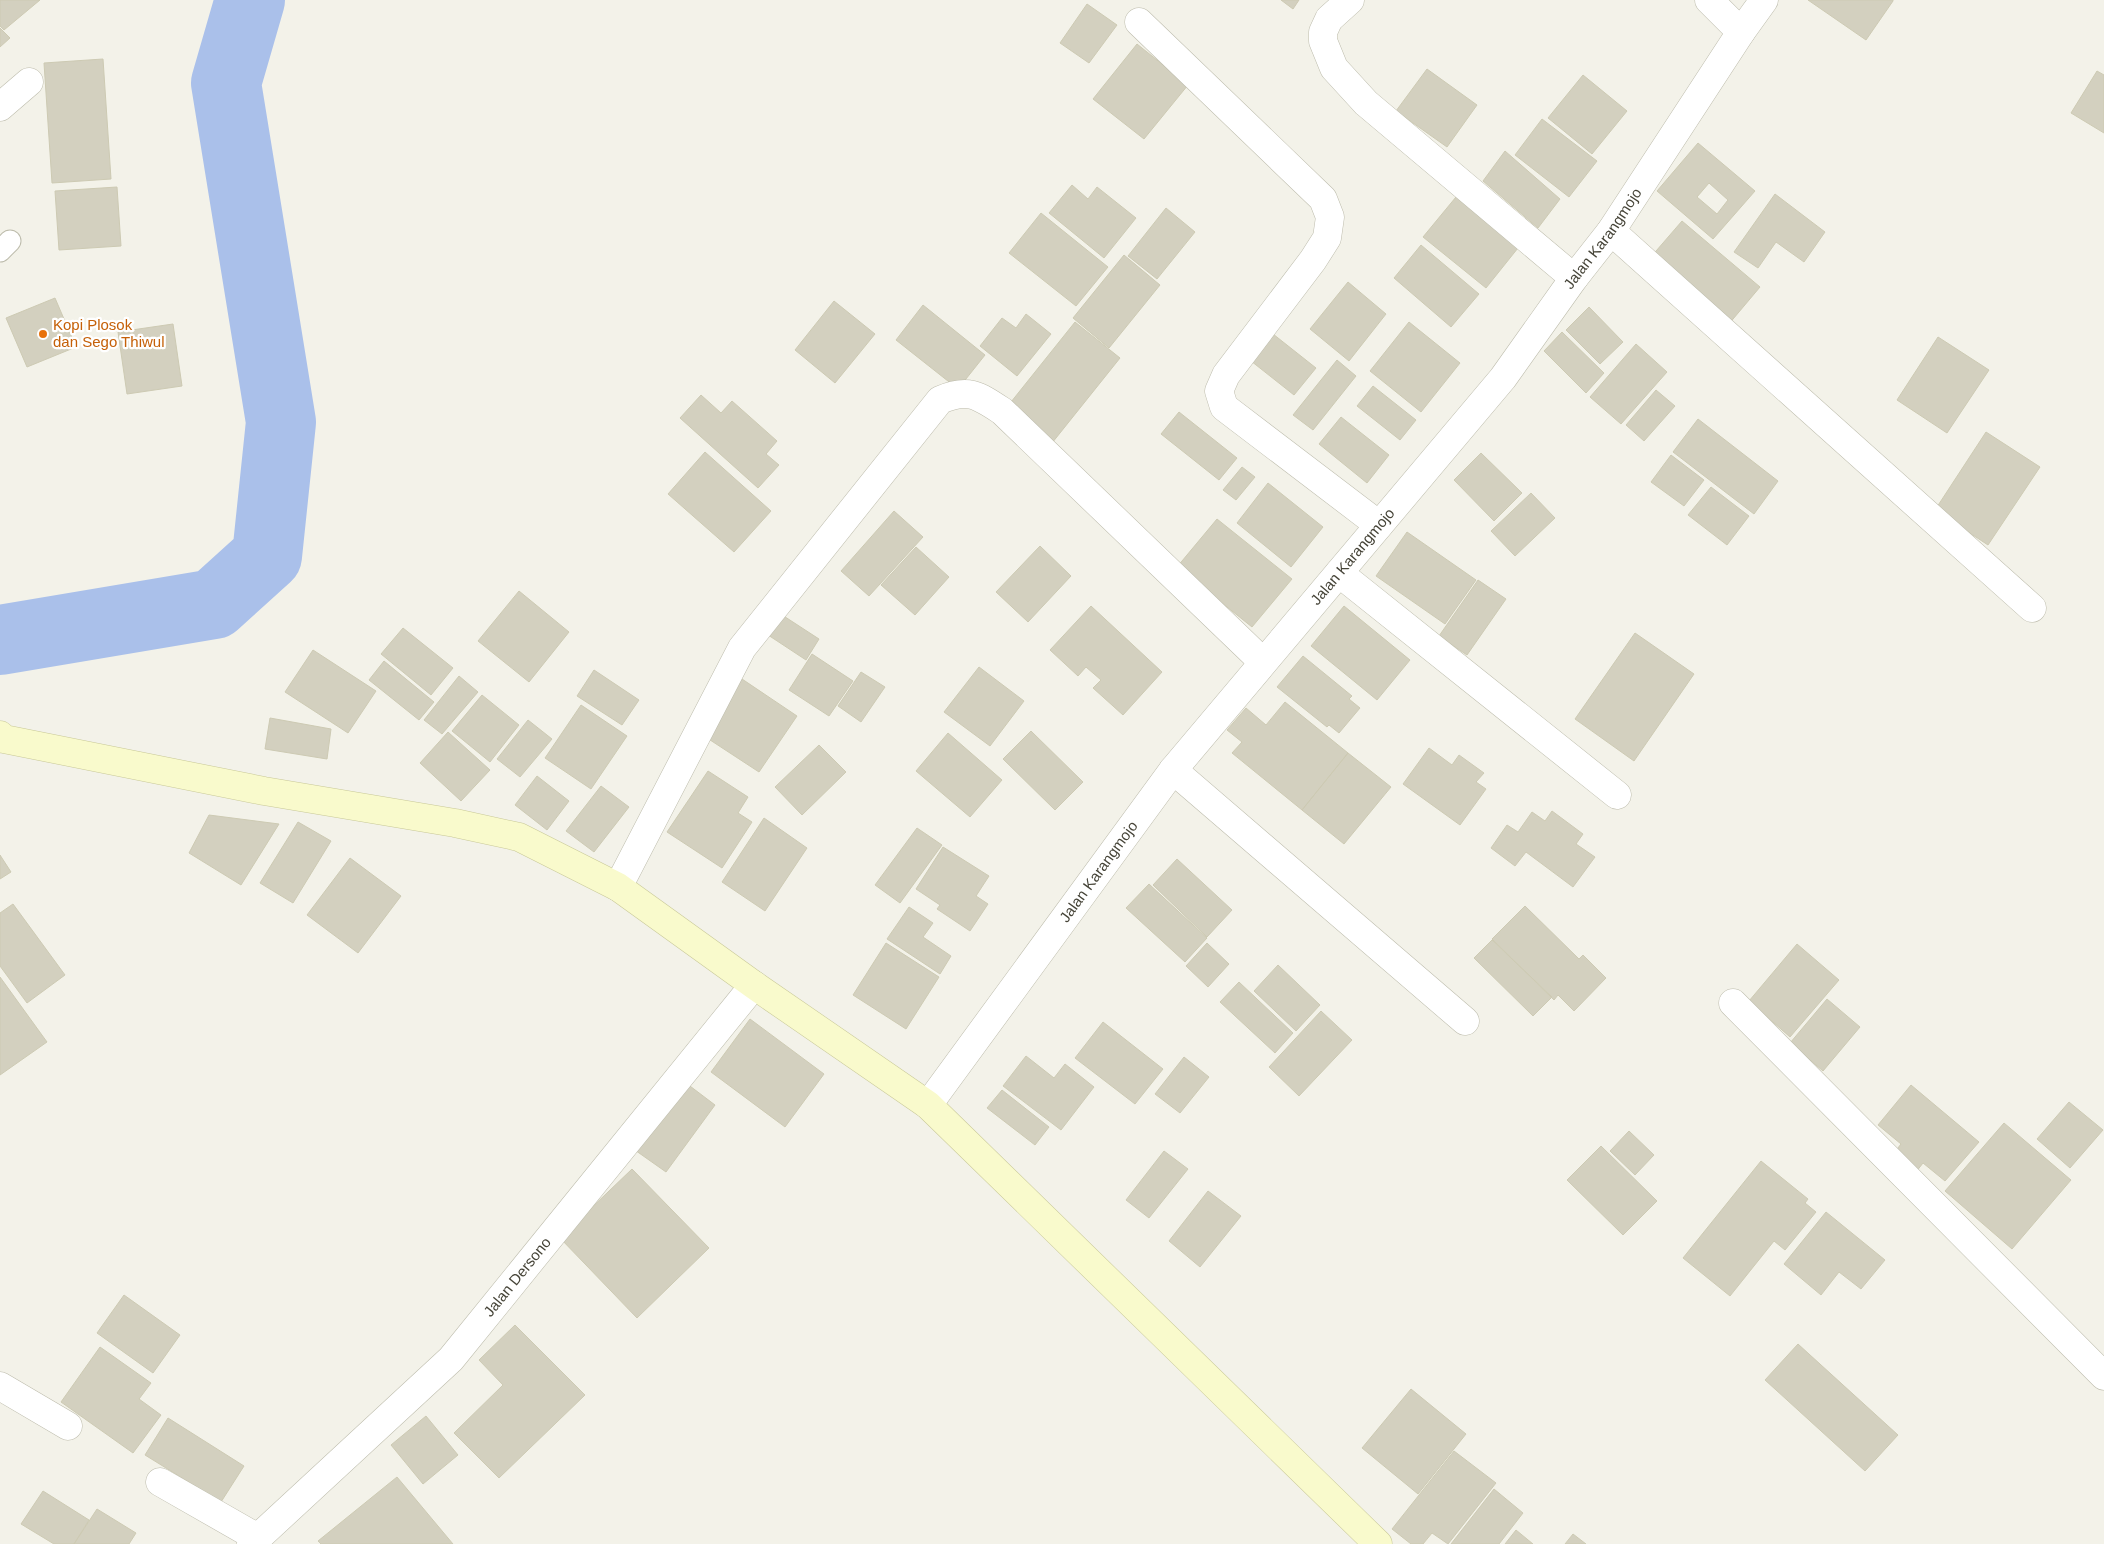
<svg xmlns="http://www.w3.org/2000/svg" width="2104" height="1544" font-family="Arial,sans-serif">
	<rect width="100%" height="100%" fill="#f3f2e9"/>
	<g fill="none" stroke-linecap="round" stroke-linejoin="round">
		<path stroke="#aac0ea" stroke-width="70" d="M0,640L214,604L267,556L281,422L226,83L250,0"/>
	</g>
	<path fill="#d3d0bf" stroke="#cdcab3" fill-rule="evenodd" d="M0,0H40L4,30L0,26Z
		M1281,0H1299L1293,9Z
		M1808,0H1893V1L1866,40Z
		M1087,4L1117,25L1089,63L1060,43Z
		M0,28L10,38L0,47Z
		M1137,44L1188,85L1144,139L1093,99Z
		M103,59L111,179L52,183L44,63Z
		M1427,69L1477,105L1447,147L1396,111Z
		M2097,71L2104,75V133L2071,113Z
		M1583,75L1627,111L1592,154L1548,118Z
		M1542,119L1597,161L1569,197L1515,155Z
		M1698,143L1755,191L1713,239L1657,191ZM1709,183L1728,200L1717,214L1697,197Z
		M1505,151L1560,199L1538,228L1483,181Z
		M1072,185L1088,199L1097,187L1136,218L1104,258L1049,213Z
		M117,187L121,246L59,250L55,191Z
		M1775,194L1825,232L1804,262L1776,242L1758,268L1734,252Z
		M1456,197L1518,248L1486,288L1423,237Z
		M1166,208L1195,232L1157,279L1128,256Z
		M1041,213L1108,267L1076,306L1009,253Z
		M1682,221L1760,287L1728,325L1650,258Z
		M1421,245L1479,294L1451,327L1394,278Z
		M1124,255L1160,285L1109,348L1073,318Z
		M1348,282L1386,314L1349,361L1310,329Z
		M55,298L76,347L27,367L6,318Z
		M834,301L875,334L835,383L795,350Z
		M923,305L985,355L958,389L896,340Z
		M1589,307L1623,342L1600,364L1566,330Z
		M1026,314L1051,334L1017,376L980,346L1002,318L1016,328Z
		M1075,322L1120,358L1052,443L1007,407Z
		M1409,322L1460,363L1421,412L1370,371Z
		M173,324L182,386L127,394L118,332Z
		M1562,332L1604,373L1586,393L1544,351Z
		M1273,334L1316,368L1294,395L1251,361Z
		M1938,337L1989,370L1947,433L1897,400Z
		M1636,344L1667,372L1621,424L1590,397Z
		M1337,360L1356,376L1313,430L1293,415Z
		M1373,386L1416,420L1400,440L1357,406Z
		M1656,390L1675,406L1644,441L1626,425Z
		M701,395L721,413L732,401L777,441L766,454L779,465L758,488L680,418Z
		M1179,412L1237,458L1219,480L1161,434Z
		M1341,417L1389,455L1367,483L1319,444Z
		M1698,419L1778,481L1754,514L1673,452Z
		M1986,432L2040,467L1988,545L1935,510Z
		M705,452L771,511L734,552L668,494Z
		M1481,453L1522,493L1494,521L1454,480Z
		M1671,455L1704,480L1684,506L1651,482Z
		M1242,467L1255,477L1236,500L1223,490Z
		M1268,483L1323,527L1291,567L1237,523Z
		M1711,487L1749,516L1727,545L1688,515Z
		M1531,493L1555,518L1515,556L1491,531Z
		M894,511L923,537L869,596L841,571Z
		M1217,519L1292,579L1252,627L1177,567Z
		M1407,532L1476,580L1445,624L1376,576Z
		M1040,546L1071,576L1028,622L996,592Z
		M916,547L949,577L915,615L881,585Z
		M1478,580L1506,599L1467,655L1439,636Z
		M519,591L569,632L529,682L478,641Z
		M1091,606L1162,672L1123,715L1093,688L1101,680L1086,667L1078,676L1050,650Z
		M1344,606L1410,660L1377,700L1311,646Z
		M776,611L819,639L806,660L762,631Z
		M403,628L453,668L431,695L381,654Z
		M1635,633L1694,674L1634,761L1575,719Z
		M313,650L376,691L348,733L285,692Z
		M812,654L853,681L829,716L789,690Z
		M1303,656L1352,696L1349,699L1360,708L1339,733L1329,725L1327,727L1277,687Z
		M384,661L434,702L419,720L369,680Z
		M979,667L1024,701L990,746L944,712Z
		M594,670L639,700L622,725L577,696Z
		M861,672L885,687L861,722L838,706Z
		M459,676L478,692L442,734L424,720Z
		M742,679L797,716L759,772L704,736Z
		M482,695L519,725L490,762L452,731Z
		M1285,702L1348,753L1302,810L1232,753L1242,742L1227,730L1246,708L1266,725Z
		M581,705L627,736L591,789L545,758Z
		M270,718L331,729L327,759L265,749Z
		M528,720L552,739L520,777L497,759Z
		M1031,731L1083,782L1055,810L1003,759Z
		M448,732L490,770L461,801L420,763Z
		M948,733L1002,780L970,817L916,771Z
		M819,745L846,772L802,815L775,787Z
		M1429,748L1452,765L1459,755L1484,773L1476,782L1486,789L1460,825L1403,784Z
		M1348,753L1391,787L1344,844L1302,810Z
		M708,771L748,797L738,813L752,822L722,868L667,832Z
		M537,776L569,801L547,830L515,805Z
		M601,786L629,807L594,852L566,831Z
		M1552,811L1583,834L1576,844L1595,857L1573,887L1526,852L1515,866L1491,848L1507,825L1518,832L1532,812L1545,821Z
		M209,815L279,824L241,885L189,853Z
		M764,818L807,848L765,911L722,882Z
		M298,822L331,841L293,903L260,883Z
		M917,828L942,845L900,903L875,885Z
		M943,847L989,876L976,896L988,904L970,931L937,909L940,905L916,889Z
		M0,855L11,872L0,879Z
		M350,858L401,896L358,953L307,915Z
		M1177,859L1232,910L1207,937L1153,885Z
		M1149,884L1207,938L1185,962L1126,908Z
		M13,904L65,975L27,1003L0,966V913Z
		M1525,906L1579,959L1583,955L1606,978L1574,1011L1558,995L1554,1000L1492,939Z
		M909,907L933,923L923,937L951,956L940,974L887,939Z
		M1492,940L1552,997L1533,1016L1474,958Z
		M886,943L939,977L906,1029L853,995Z
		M1207,943L1229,964L1208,987L1186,966Z
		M1797,944L1839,980L1790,1037L1749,1001Z
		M1278,965L1320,1005L1296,1031L1254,991Z
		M0,977L47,1042L0,1075Z
		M1239,982L1293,1033L1275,1053L1220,1002Z
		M1827,999L1860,1027L1823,1071L1790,1043Z
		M1321,1011L1352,1040L1299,1096L1269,1067Z
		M750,1019L824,1074L785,1127L711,1072Z
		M1103,1022L1163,1069L1135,1104L1075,1058Z
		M1026,1056L1054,1078L1065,1064L1094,1087L1061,1130L1003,1086Z
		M1184,1057L1209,1077L1180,1113L1155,1094Z
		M682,1080L715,1105L666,1172L632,1148Z
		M1911,1085L1979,1142L1945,1181L1923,1163L1916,1172L1894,1153L1901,1144L1878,1125Z
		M1002,1090L1049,1127L1035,1145L987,1108Z
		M2069,1102L2103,1130L2070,1168L2037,1139Z
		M2004,1123L2071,1180L2012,1249L1945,1191Z
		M1629,1131L1654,1155L1635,1175L1610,1151Z
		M1601,1146L1657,1201L1623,1235L1567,1180Z
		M1164,1151L1188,1169L1149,1218L1126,1200Z
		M1761,1161L1808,1199L1805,1203L1816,1212L1785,1250L1774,1241L1730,1296L1683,1258Z
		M632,1169L709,1248L637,1318L560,1238Z
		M1208,1191L1241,1216L1200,1267L1169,1241Z
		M1826,1212L1885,1260L1861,1289L1839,1272L1821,1295L1784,1264Z
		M124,1295L180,1335L153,1373L97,1333Z
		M515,1325L585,1395L499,1478L454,1433L503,1385L479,1360Z
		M1798,1344L1898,1435L1865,1471L1765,1380Z
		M100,1347L151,1383L139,1399L161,1415L133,1453L61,1402Z
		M1411,1389L1466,1434L1418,1494L1362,1448Z
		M426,1416L458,1455L423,1484L391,1445Z
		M168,1418L244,1466L221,1502L145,1455Z
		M1454,1451L1496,1483L1448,1544L1432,1533L1423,1544H1411L1392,1529Z
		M397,1477L453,1544H321L318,1541Z
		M1494,1489L1523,1513L1499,1544H1451Z
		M43,1491L89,1520L74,1544H54L21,1524Z
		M97,1509L136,1533L129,1544H74Z
		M1516,1530L1533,1544H1505Z
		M1573,1534L1586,1544H1565Z"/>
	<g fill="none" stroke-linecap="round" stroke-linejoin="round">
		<g stroke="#bdbcac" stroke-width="23">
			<path id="service" d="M0,251L10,241"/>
		</g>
		<g stroke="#bdbcac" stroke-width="29">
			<g id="minor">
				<path d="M1350,0L1329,19L1323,32V41L1334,68L1366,103L1574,278"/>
				<path d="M1709,0L1741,32"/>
				<path d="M1139,22L1323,199L1330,217L1327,238L1313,260L1226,375L1219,391L1224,407L1379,525"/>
				<path d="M0,107L29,82"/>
				<path d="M1611,231L2032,608"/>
				<path d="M1339,573L1617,795"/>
				<path d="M1173,770L1465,1021"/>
				<path d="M618,887L742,648L940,400C968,388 978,395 1002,411L1263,662"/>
				<path d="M1733,1003L2104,1376"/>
				<path id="s1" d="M928,1105L1173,770L1503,378L1574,278L1611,231L1741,32L1764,0"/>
				<path d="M0,1386L68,1426"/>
				<path d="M160,1482L258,1538"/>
				<path id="s2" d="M251,1544L451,1359L754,985"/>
			</g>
		</g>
		<g stroke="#c8c898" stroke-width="29">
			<path id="secondary" d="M0,735L4,739L264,791L455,823L519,837L618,887L754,985L928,1105L1378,1544"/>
		</g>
		<use href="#service" stroke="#fff" stroke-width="21"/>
		<use href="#minor" stroke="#fff" stroke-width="28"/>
		<use href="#secondary" stroke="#f9facc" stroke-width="28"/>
	</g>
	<circle fill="#e8710a" stroke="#fff" stroke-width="2" cx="43" cy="334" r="5"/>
	<g text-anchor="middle" stroke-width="4.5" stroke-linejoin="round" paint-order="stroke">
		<g font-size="15" fill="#464438" stroke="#fff">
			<text dy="5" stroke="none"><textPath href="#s1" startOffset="1099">Jalan Karangmojo</textPath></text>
			<text dy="5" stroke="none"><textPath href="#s1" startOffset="694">Jalan Karangmojo</textPath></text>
			<text dy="5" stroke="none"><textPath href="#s1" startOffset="289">Jalan Karangmojo</textPath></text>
			<text dy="5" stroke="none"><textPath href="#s2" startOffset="378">Jalan Dersono</textPath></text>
		</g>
		<g font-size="15" fill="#c56008" stroke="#fff" text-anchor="start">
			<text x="53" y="330">Kopi Plosok<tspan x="53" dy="17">dan Sego Thiwul</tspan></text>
		</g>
	</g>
</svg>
